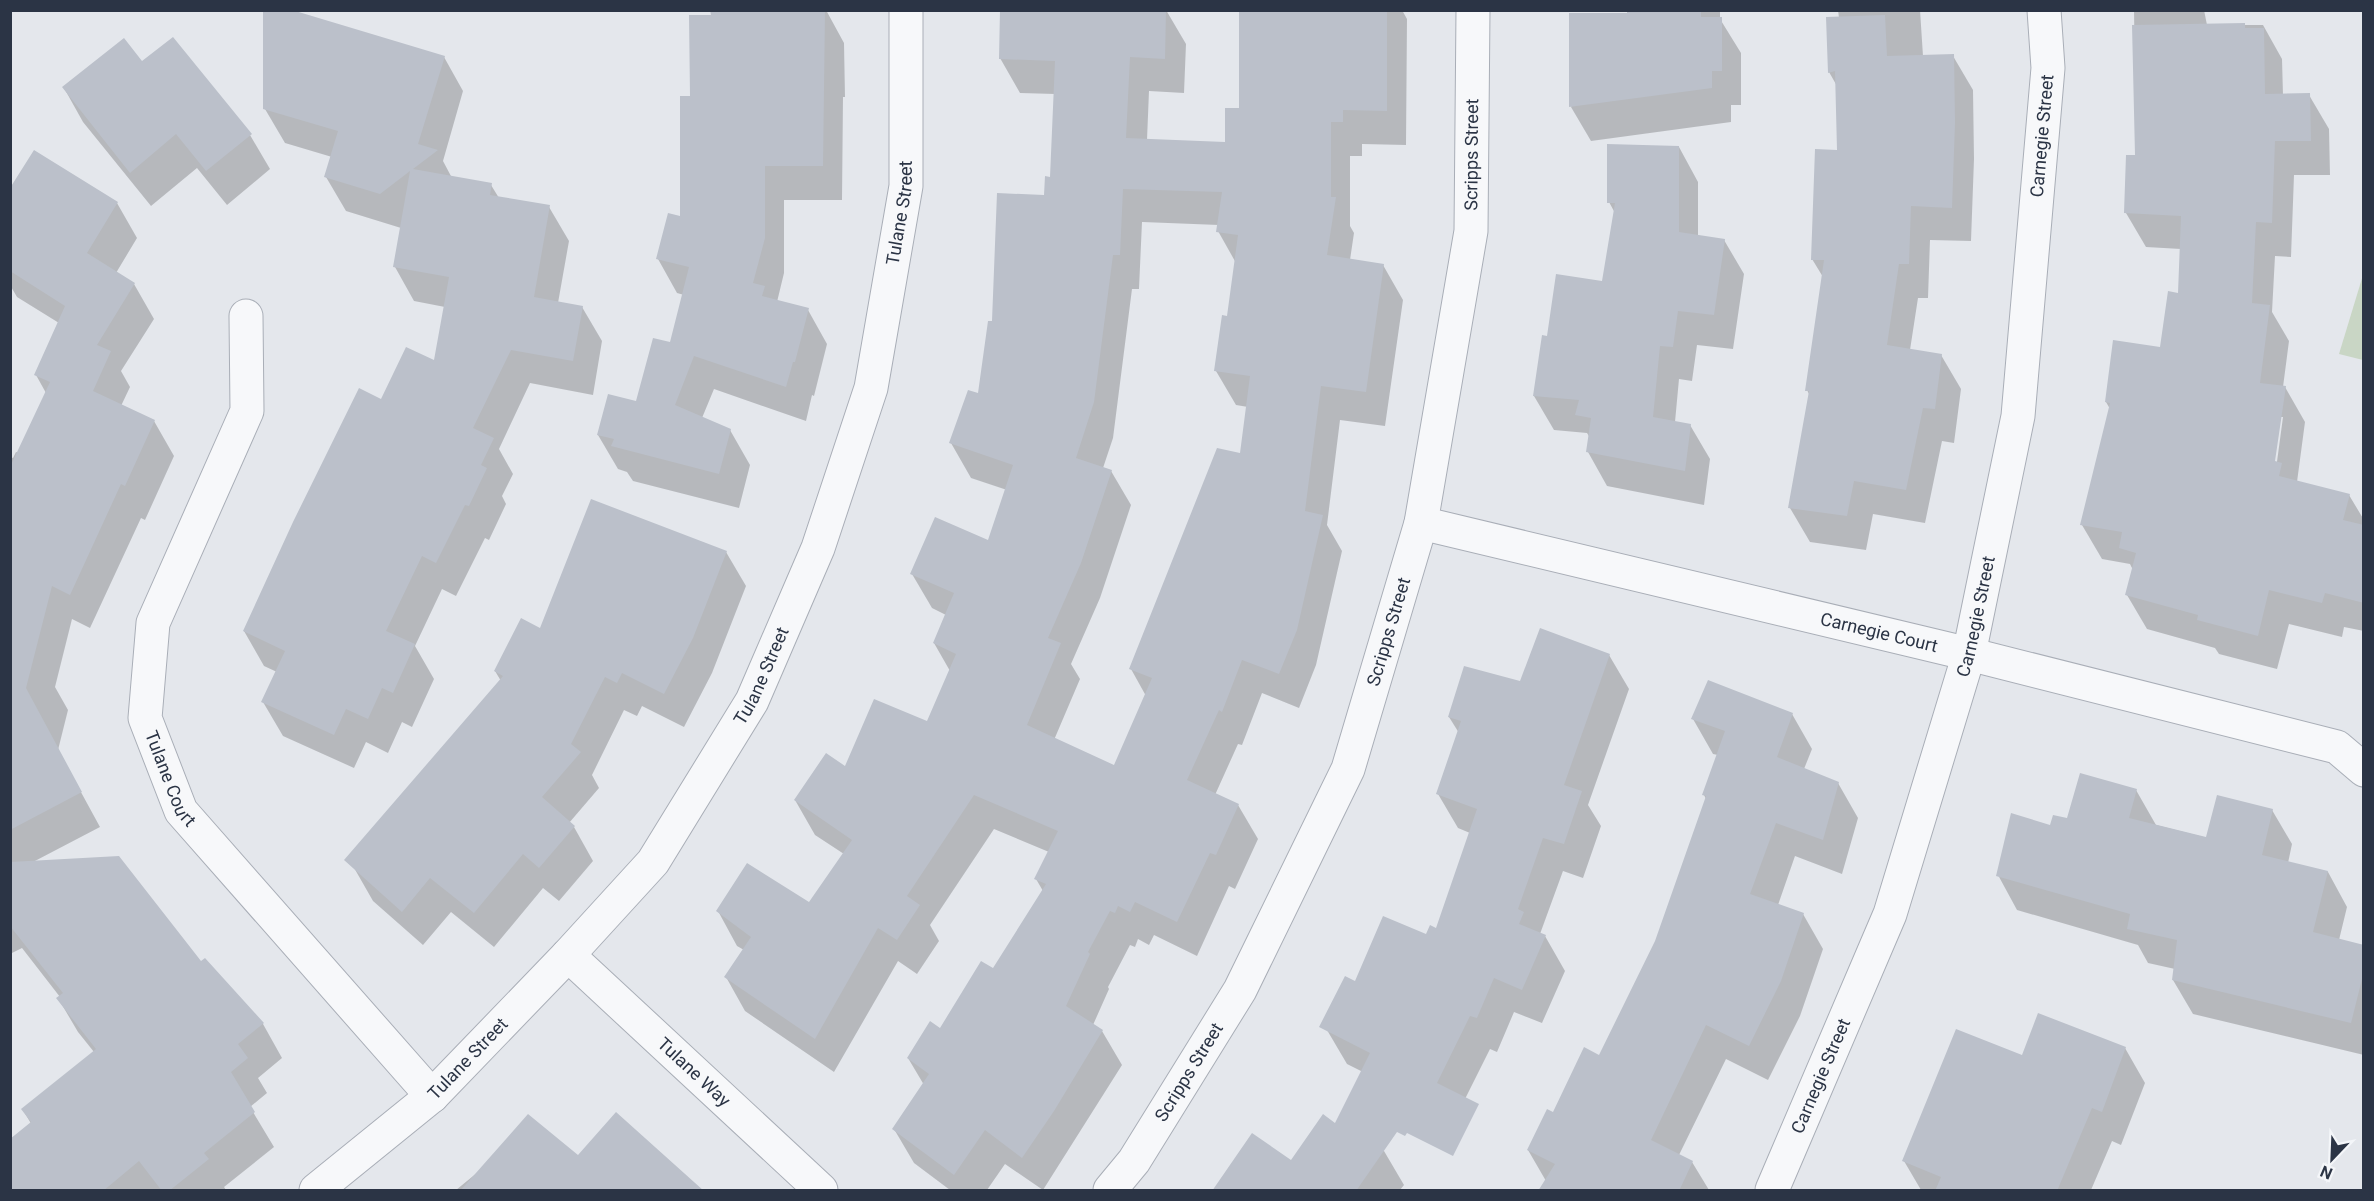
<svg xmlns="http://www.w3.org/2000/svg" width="2374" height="1201" font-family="Roboto,sans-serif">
	<rect width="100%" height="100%" fill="#e4e7ec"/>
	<path fill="#c9d6c5" d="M2363,275L2364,360H2363L2339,354Z"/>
	<path fill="#0003" fill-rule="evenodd" d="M712,10H826L844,43L845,97H843L842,200H784V273L777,302L808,310L827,344L814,396L812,395L806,421L714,389L702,418L730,430L750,465L739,508L633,481L627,472L618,469L598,435L637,403L671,344L684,295L677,293L658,259L681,218L691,97Z
		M1002,10H1166L1186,44L1184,93L1149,91L1147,140L1227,143L1241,110L1240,10H1402L1407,19L1406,145L1362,144V156H1350V226L1354,233L1350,260L1383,265L1403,300L1385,426L1340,420L1327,525L1342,551L1316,665L1299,708L1262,693L1242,745L1238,744L1215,795L1238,805L1258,839L1235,889L1229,886L1197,956L1154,935L1149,945L1138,939L1135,947L1130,945L1108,987L1109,989L1093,1025L1102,1031L1122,1065L1043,1190L1005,1164L987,1190H950L914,1163L894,1129L924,1085L908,1058L940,1030L994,970L1043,891L1036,879L1049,852L994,829L930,925L939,941L917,974L898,961L834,1072L745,1011L726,977L744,950L737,946L718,911L809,904L844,854L815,835L795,800L846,769L927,723L950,671L934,643L946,615L932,608L912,574L989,542L1007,490L971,478L951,443L980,395L993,323L1052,178L1055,94L1020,93L1000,58ZM1142,222L1219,225L1218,231L1236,263L1229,318L1216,371L1236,405L1248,407L1241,455L1131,669L1146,696L1114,767L1054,740L1080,679L1071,664L1100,598L1131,505L1111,471L1103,468L1113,438L1132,289H1139Z
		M1628,10H1720V19L1741,53V105H1731V122L1591,141L1571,107L1628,15Z
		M1838,10H1920L1923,56H1953L1973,90L1974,159L1971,241L1930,240L1928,298H1918L1910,350L1941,355L1961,389L1954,443L1942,441L1925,523L1873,514L1866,550L1810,542L1790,508L1810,396L1807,390L1823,277L1812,259L1838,151L1837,86L1829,72L1839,18Z
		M2134,10H2204L2207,25H2263L2282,59L2283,95H2309L2329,129L2330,175H2294L2291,257L2275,256L2272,312L2289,341L2283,387H2285L2305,422L2297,482L2349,495L2364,520V631L2344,627L2342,637L2289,624L2277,669L2219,654L2215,648L2147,629L2127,595L2133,570L2130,564L2102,559L2082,525L2110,409L2106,402L2161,349L2179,295L2181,249L2146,247L2126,213L2136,157ZM2280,417H2283L2276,469H2273Z
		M444,57L463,91L443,161L452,178L491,185L499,198L549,207L569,241L558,303L582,307L602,341L593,395L530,383L499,449L513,474L502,496L506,504L489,540L485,538L456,596L442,589L415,646L434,679L412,727L402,722L388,753L366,742L354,768L283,736L263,702L277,672L264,666L244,631L382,401L435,363L445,307L414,301L395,267L401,228L346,211L326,177L332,157L285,143L265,109Z
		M142,63L250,135L270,169L227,205L197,168L151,206L83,122L64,88Z
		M1679,147L1698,182V236L1724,240L1744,274L1733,349L1697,345L1692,381L1679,379L1675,422L1690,425L1710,459L1704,505L1607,486L1588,452L1590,438L1587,433L1554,430L1534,396L1548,337L1603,283L1615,213L1609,202Z
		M10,191L117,203L137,238L116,273L134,284L154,319L121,371L130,387L121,406L154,421L174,456L145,520L141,518L90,628L72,619L55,687L68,710L58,750L100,827L33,862L201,963L263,1024L282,1058L258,1078L267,1093L250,1107L274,1147L224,1187L226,1190H80L43,1144L23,1110L94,1052L78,1032L58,998L60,997L22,948L10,954V457L13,458L16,452L19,453L46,393L36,375L59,323L17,297L10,285Z
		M726,552L746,586L712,673L684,727L642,706L637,716L624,710L592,775L599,788L569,823L574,827L593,861L559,901L543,888L494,947L451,912L423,945L373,901L353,866L501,681L495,671L541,630Z
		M1609,655L1629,689L1588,805L1601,826L1583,878L1563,871L1540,934L1545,936L1565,971L1542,1023L1514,1012L1497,1052L1490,1049L1446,1137L1363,1072L1347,1064L1327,1030L1355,983L1437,930L1470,833L1458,828L1438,794L1459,733L1449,717L1521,682Z
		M1792,714L1812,749L1804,769L1838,783L1858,818L1842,874L1795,856L1778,905L1803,914L1823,949L1800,1016L1768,1080L1726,1059L1679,1155L1692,1162L1709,1190H1540L1546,1181L1528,1150L1553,1114L1600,1057L1656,942L1706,799L1704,795L1718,755L1713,754L1693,719Z
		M2136,790L2156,825L2207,838L2272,810L2292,844L2288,863L2328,872L2347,907L2339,940L2364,947V1055L2193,1014L2173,980L2175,969L2148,963L2138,945L2017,910L1998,875L2051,827Z
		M2125,1048L2145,1083L2121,1145L2112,1141L2091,1190H1921L1904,1161L2022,1056Z
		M1384,1151L1404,1185L1400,1190H1224L1291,1162Z
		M578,1157L695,1190H456L478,1172Z"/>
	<path fill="#bbc0ca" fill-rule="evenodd" d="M263,10H292L445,56L418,144L438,150L413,169L492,183L490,195L550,205L534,297L583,306L573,361L511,350L473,428L494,438L481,465L487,468L469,506L465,505L436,563L422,556L386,631L415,644L393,693L382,688L368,719L346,709L334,735L261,702L285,651L243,631L293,522L359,388L381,399L406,347L434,360L449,277L393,267L410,171L380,194L324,177L338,131L263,109Z
		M710,10H825L823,166H765V238L753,283L765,286L762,296L809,308L795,362H793L786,387L694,356L675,405L731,429L719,474L611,446L614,439L597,435L608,394L636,401L653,338L670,342L689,267L656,259L668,213L680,216V96H690L689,15H711Z
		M1000,10H1166L1165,59L1130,57L1126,138L1225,142V108H1239V10H1387V111L1343,110V122H1331V197H1336L1327,255L1384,264L1366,392L1321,386L1305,511L1323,515L1297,630L1279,674L1242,660L1222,712L1219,710L1187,780L1239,804L1216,855L1210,853L1177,922L1135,902L1130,912L1118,906L1115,913L1110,911L1088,952L1090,954L1066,1006L1103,1030L1054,1111L1022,1158L985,1130L954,1175L892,1129L929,1074L907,1058L930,1021L940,1028L981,961L993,968L1046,884L1034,879L1058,831L974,795L907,896L920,905L897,940L878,928L815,1039L724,977L751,937L716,911L747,863L809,902L852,840L794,800L826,753L845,766L874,699L927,721L956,654L933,643L954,593L910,574L935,517L988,540L1013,465L949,443L968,390L978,393L988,321H992L997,193L1044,195L1045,176L1050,177L1055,61L999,59ZM1123,189L1222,192L1216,232L1238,235L1227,316L1222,315L1214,371L1250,376L1240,453L1217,448L1129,669L1152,678L1114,765L1027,725L1061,643L1048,638L1081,563L1112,470L1076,458L1094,402L1113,255H1120Z
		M1627,10H1701V17H1722V71H1712V88L1569,107V13H1627Z
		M1885,15L1887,56L1954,54L1955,123L1952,208L1911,206L1909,264H1899L1887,345L1942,354L1935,409L1923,408L1906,490L1854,481L1847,516L1788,508L1809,391H1805L1824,260H1811L1815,149L1837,150L1835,71L1828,73L1826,17Z
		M2245,23V28H2264L2265,94L2310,93L2311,141H2275L2272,223L2256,222L2252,303L2270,305L2260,383L2286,386L2275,461L2282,463L2279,476L2350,494L2343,520L2364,525V603L2325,593L2322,603L2269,590L2258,636L2197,620L2198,615L2125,595L2136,553L2119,548L2122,532L2080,525L2110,403L2105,402L2113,340L2160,347L2168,291L2178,293L2181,216L2124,213L2126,155H2135L2132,25Z
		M173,37L252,134L206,171L176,134L130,173L62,87L124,38L142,61Z
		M1607,144L1679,146V232L1725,239L1714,315L1678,311L1673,347L1660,346L1653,417L1691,424L1685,471L1586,452L1591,418L1575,415L1579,400L1533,396L1542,335L1547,336L1556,274L1602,281L1615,203H1607Z
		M34,150L118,202L87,253L135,283L97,345L111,351L93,391L155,420L125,486L121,484L70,595L52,586L26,688L82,792L10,830V467L50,382L34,375L65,306L10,271V188Z
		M591,499L727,551L693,638L664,694L622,673L617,683L605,677L571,744L581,752L542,797L575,826L539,868L523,854L474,913L430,878L402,912L344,860L503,676L494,671L521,618L540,628Z
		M1540,628L1610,654L1564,785L1582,791L1564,844L1543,838L1518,909L1524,912L1519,924L1546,935L1522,990L1494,978L1477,1018L1470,1016L1437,1083L1479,1104L1453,1156L1407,1133L1405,1136L1397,1132L1356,1191H1212L1252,1133L1291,1160L1323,1114L1335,1123L1370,1053L1319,1027L1345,976L1355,981L1383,916L1426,934L1430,925L1436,928L1477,809L1436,794L1461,721L1448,717L1464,666L1520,681Z
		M1708,680L1793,713L1777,757L1839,782L1823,840L1776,823L1750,894L1804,913L1781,981L1749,1046L1706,1025L1651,1140L1693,1161L1679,1191H1538L1555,1164L1527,1150L1547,1109L1553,1112L1584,1047L1599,1055L1655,941L1706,796L1702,795L1725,731L1691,719Z
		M2080,773L2137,789L2129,818L2206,837L2217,795L2273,809L2262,855L2328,871L2313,932L2364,945V971L2351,1023L2172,980L2177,940L2127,929L2130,914L1996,876L2011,813L2050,825L2053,815L2067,818Z
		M119,856L201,961L205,958L264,1023L238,1044L248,1058L231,1072L255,1112L204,1153L209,1159L169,1191H162L139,1161L103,1191H10V1139L31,1122L21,1109L96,1049L56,998L63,993L10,926V862Z
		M2038,1013L2126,1047L2102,1112L2092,1108L2057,1191H1935L1941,1177L1902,1161L1956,1029L2022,1055Z
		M616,1112L704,1191H460L528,1114L578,1155Z"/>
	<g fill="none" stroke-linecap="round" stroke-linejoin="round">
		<g stroke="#a9aeb7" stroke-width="35">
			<g id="minor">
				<path id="s1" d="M246,316L247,411L153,623L145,718L181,811L432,1096"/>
				<path id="s2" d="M1421,523L1969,654L2337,747L2364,770"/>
				<path id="s3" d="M568,955L821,1190"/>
				<path id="s4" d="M316,1190L432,1096L568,955L653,862L752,701L818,548L871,388L906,186V10"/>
				<path id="s5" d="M1110,1190L1134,1161L1240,990L1348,769L1421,523L1471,231L1473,10"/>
				<path id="s6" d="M1772,1190L1890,914L1969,654L2018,416L2048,68L2044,10"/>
			</g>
		</g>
		<use href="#minor" stroke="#f7f8fa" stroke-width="33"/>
	</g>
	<g text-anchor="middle" stroke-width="4.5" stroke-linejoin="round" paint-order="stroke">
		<g font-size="18" fill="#2b3445" stroke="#f4f6f9">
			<text dy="6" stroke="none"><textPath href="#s6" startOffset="1096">Carnegie Street</textPath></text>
			<text dy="6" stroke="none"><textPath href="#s5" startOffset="1114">Scripps Street</textPath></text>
			<text dy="6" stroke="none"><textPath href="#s4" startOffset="1173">Tulane Street</textPath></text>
			<text dy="6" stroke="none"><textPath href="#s6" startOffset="610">Carnegie Street</textPath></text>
			<text dy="6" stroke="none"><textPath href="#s5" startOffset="628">Scripps Street</textPath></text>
			<text dy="6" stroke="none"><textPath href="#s2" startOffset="471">Carnegie Court</textPath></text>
			<text dy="6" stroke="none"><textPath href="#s4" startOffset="687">Tulane Street</textPath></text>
			<text dy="6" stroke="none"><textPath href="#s1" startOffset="488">Tulane Court</textPath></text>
			<text dy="6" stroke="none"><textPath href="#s4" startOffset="201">Tulane Street</textPath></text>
			<text dy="6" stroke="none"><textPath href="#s5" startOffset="142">Scripps Street</textPath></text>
			<text dy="6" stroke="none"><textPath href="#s3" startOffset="172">Tulane Way</textPath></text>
			<text dy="6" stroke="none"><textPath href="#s6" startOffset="124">Carnegie Street</textPath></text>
		</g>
	</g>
	<rect width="2374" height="1201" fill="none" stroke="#2b3445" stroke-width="24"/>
	<g transform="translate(2332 1159) rotate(203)" stroke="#f4f6f9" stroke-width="4.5" paint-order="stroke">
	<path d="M0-4.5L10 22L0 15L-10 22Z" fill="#2b3445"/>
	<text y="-9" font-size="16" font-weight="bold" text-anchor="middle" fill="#2b3445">N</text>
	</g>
</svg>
